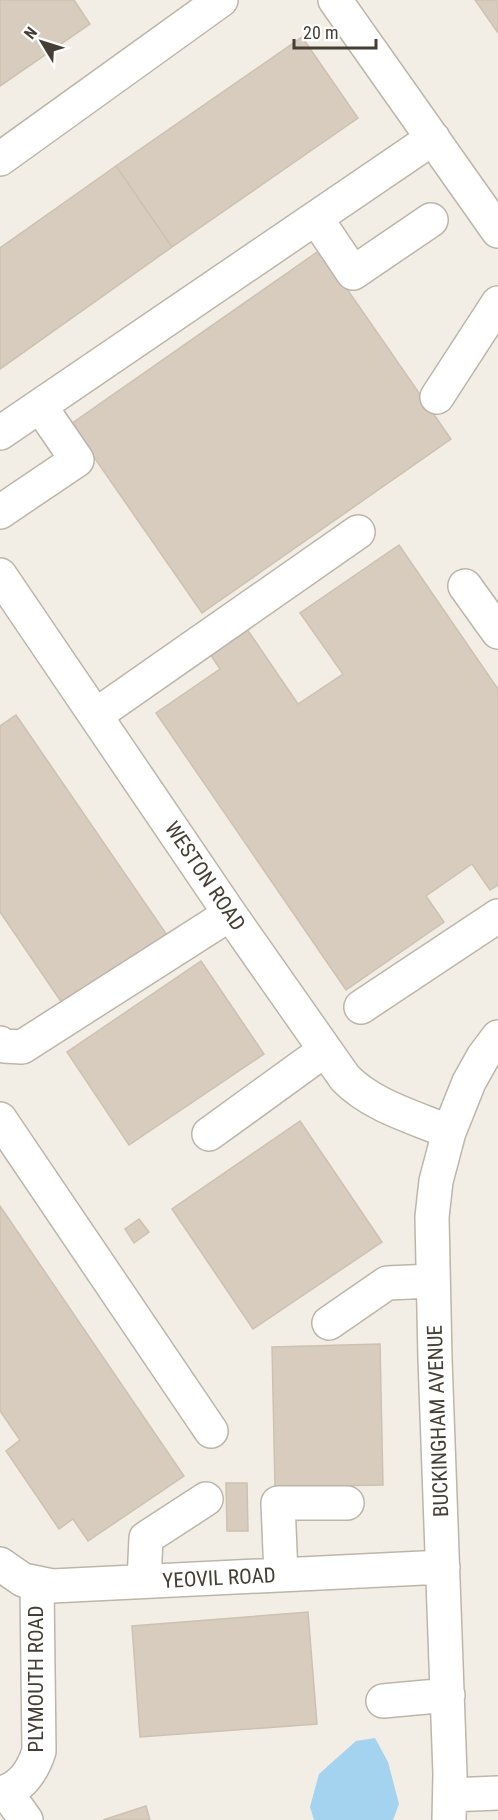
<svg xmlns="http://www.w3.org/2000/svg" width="498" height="1820" font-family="'Roboto Condensed',sans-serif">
	<rect width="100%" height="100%" fill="#f2eee6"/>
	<path fill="#a3d3ee" d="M375,1738L388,1762L399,1804L393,1820H314L310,1807L319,1774L356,1741Z"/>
	<path fill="#d7ccbe" stroke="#cec1af" stroke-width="1.5" d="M0,0H74L90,24L0,86Z
		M475,0H498V33Z
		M302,37L358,118L172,247L116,166Z
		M116,166L172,247L0,369V248Z
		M320,250L451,439L202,613L71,424Z
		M399,545L498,689V885L490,890L472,864L426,896L444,922L346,990L156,713L220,669L210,654L247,629L298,704L343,674L300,613Z
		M16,715L167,935L64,1006L0,912V726Z
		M201,961L264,1054L129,1145L67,1052Z
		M300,1121L382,1242L253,1329L172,1209Z
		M0,1206L184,1476L88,1541L73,1519L59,1529L6,1451L20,1440L0,1411Z
		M139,1219L149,1232L134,1243L125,1229Z
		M380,1344L383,1485L275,1487L272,1347Z
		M226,1483H247L248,1531H227Z
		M308,1612L317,1724L140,1737L132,1626Z
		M146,1806L150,1820H103Z"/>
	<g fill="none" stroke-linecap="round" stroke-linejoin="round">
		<g stroke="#bdb5a8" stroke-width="36">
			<path id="minor" d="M335,0L498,231
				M0,159L221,0
				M316,218L353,273L431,220
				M437,397L498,303
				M0,433L433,138
				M0,512L77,460L40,406
				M0,575L230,914L345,1078C372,1106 414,1117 449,1132
				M465,586L498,632
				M96,715L358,532
				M361,1007L498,916
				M0,1043L4,1046L22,1047L230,914
				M0,1119L211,1431
				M209,1134L325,1050
				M329,1323L387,1283L433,1281
				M0,1564L23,1580L52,1586L443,1567
				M281,1575L278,1503H347
				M144,1581L146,1538L206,1499
				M383,1701L448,1695
				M6,1792L26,1820
				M0,1793C21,1789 33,1770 39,1751L37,1584
				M450,1795L498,1793
				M449,1820L450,1774L435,1359L432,1217L436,1181L449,1132L469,1082L483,1057L498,1037"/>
		</g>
		<use href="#minor" stroke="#fff" stroke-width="33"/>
	</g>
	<g text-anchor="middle" stroke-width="4.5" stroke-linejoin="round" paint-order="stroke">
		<g font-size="21" fill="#453e35" stroke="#fff">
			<text transform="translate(205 876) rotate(56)" y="7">WESTON ROAD</text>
			<text transform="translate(438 1421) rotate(-92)" y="7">BUCKINGHAM AVENUE</text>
			<text transform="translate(219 1578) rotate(-3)" y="7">YEOVIL ROAD</text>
			<text transform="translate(36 1679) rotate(-90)" y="7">PLYMOUTH ROAD</text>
		</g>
	</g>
	<g transform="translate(42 42) rotate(308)" stroke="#ffffff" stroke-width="4.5" paint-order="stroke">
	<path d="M0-4.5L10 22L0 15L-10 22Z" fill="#453e35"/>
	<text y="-9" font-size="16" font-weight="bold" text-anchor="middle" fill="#453e35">N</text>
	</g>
	<path d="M294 39v9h82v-9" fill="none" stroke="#453e35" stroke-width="3"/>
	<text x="303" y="39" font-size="18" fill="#453e35" stroke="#ffffff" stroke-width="4.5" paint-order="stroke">20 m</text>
</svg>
